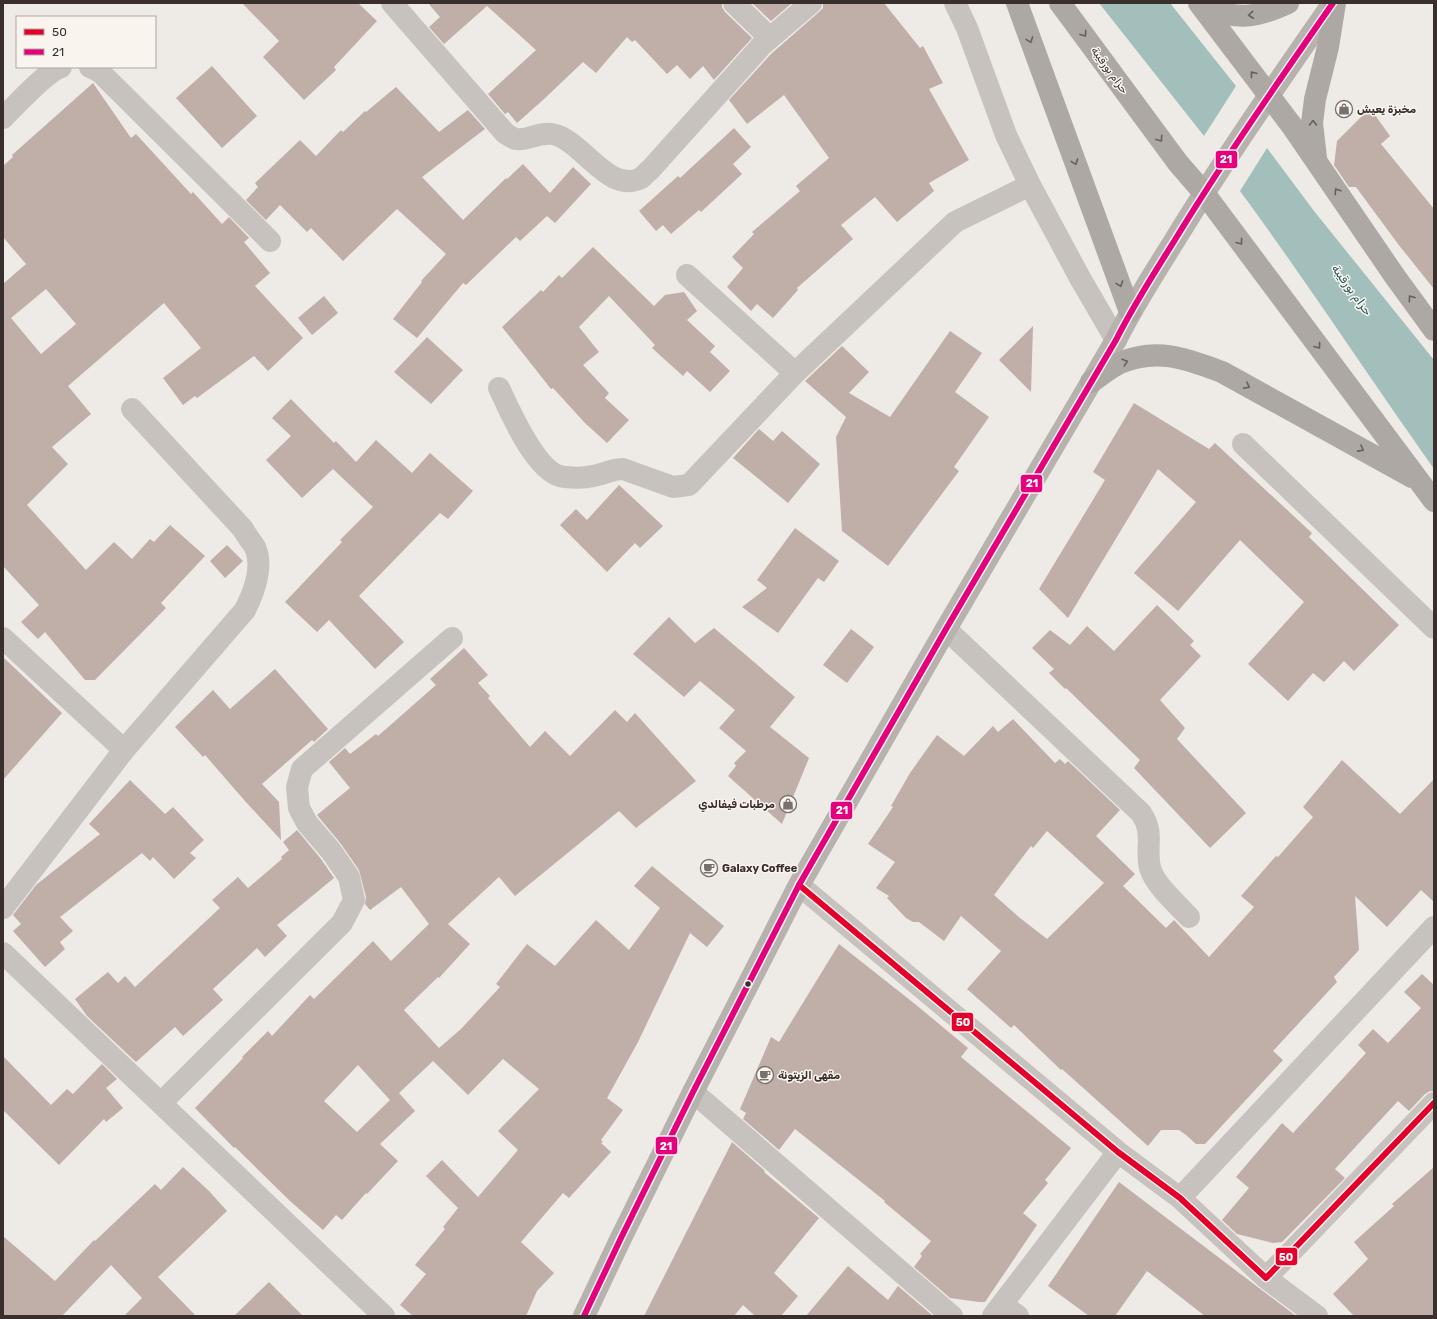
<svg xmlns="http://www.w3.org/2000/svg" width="1437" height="1319" font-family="Rubik,'Noto Naskh Arabic',sans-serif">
	<rect width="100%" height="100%" fill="#eeeae6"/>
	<path fill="#a3bfbc" d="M1099,3H1170L1236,86L1204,136Z
		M1267,148L1314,211L1434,360V469C1369,377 1307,282 1240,191Z"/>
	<path fill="#c0aea9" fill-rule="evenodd" d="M242,3H358L377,21L334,67L336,70L304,100L263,57L279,41Z
		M428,3H722V7L725,12L752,38L714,80L703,66L690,79L677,65L667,74L635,40L632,42L627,37L596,73L583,62L543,100L517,123L508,112L505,114L488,94L536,50L487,6L444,44L429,27L440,17Z
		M752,3H792L771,21Z
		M823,3H884L920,48L923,46L943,83L929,89L969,160L929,183L934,191L897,222L875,197L841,225L853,239L797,288L798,290L773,318L757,304L751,311L727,287L743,268L732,257L754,234L752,232L800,191L796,186L829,158L784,95L747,124L729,100L771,54L819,12L823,8Z
		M212,66L257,116L222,148L176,98Z
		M93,83L131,138L136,134L191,194L193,192L222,224L229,217L249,238L244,242L270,273L255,286L303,338L268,371L254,356L197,398L195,396L183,405L163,378L201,348L164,303L68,386L91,414L52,447L68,464L27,505L86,570L114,542L132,559L150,539L154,542L170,525L205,556L161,603L166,608L95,680H85L45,632L38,639L21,622L39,605L3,566V284L26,264L3,237V166L13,157L12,155ZM46,289L76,324L41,354L11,318Z
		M396,87L439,132L468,110L485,129L422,177L463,220L506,178L507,179L523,164L550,193L573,167L591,184L555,223L547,216L520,241L516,237L466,285L463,283L417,338L393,319L422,282L421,281L446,254L397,209L343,261L311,228L307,232L280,205L266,220L246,200L258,187L255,183L300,140L316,156L341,130L343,132L365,111L366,112Z
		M1370,108L1390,136L1381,144L1434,209V289L1398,244L1356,187H1349L1334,165L1337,141Z
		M734,128L751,147L733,164L742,174L701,212L699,210L671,234L663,225L656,231L639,211L678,176L680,178Z
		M593,247L654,306L665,295L684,292L697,311L687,320L715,346L710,352L730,371L710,392L687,371L683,376L652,348L655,345L609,296L579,327L599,352L583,365L609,393L605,398L629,420L607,443L585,423L553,388L551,389L502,327L541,290L543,292L559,275L562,278Z
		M324,296L338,313L312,335L298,318Z
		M1033,326L1031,392L999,360Z
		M950,331L982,353L955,392L989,417L954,467L959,471L888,566L842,531L836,437L846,417L805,381L842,346L869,372L849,393L890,417Z
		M427,337L463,370L431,404L394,372Z
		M291,399L334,443L336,441L356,462L376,440L412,473L430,453L473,491L448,519L440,513L359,596L404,642L375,669L329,620L317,632L285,602L342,542L340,540L373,507L333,469L302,498L266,460L291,436L272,418Z
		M1134,403L1209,449L1215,443L1312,533L1309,537L1399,625L1354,671L1344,661L1324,682L1313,673L1288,701L1248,664L1304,602L1240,540L1178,611L1134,573L1196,502L1158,469L1068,618L1039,589L1105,480L1093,472Z
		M759,429L773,441L782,431L820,464L788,503L733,458Z
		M619,485L663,526L640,548L635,543L607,572L560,525L576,509L587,520Z
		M795,528L839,561L824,582L818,578L778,633L742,607L767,588L757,580Z
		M227,545L243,561L225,578L210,561Z
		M1157,605L1194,641L1190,645L1201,656L1160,700L1185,728L1177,739L1246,813L1210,848L1134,768L1140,760L1066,688L1065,689L1049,673L1054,669L1032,648L1050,630L1070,645L1087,626L1114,651Z
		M669,617L695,643L714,628L795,697L770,727L809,758L782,824L728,776L736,766L734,763L746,751L719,728L735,710L700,681L684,697L633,654Z
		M851,629L874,647L847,683L823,665Z
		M464,648L488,675L478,683L490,696L488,698L530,747L545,731L570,756L615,710L627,722L635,713L696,781L636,828L619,811L515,896L499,877L448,924L470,944L439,978L438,977L404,1010L439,1048L461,1029L500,987L496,984L527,944L555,966L596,920L629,950L660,908L634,886L652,866L724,926L707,947L690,933L638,1042L607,1098L623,1110L601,1140L603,1142L601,1143L611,1152L569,1198L563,1193L521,1242L554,1273L537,1291L526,1316H413L400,1305L426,1274L415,1265L445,1229L443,1227L458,1208L426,1176L442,1160L478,1197L518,1150L498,1131L539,1089L503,1059L468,1095L433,1061L399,1093L415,1111L380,1144L398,1161L367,1194L366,1193L342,1220L336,1215L323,1230L290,1201L235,1147L234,1148L195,1108L229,1073L243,1058L242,1057L268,1031L272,1036L310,995L314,999L373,941L391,961L429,924L401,887L370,910L365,904L366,897L359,870L341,844L317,815L350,788L329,762L345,748L350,754L376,734L378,736L436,685L430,679ZM358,1065L390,1100L357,1132L324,1101Z
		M3,657L62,713L3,780Z
		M275,669L328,729L314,742L312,740L262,784L279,802L281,840L245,801L205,755L203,757L175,727L213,690L230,709Z
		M1013,719L1055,763L1060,759L1065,764L1068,761L1120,810L1096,836L1135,874L1123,886L1166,928L1174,920L1209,957L1254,907L1241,896L1276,856L1278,857L1313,817L1303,807L1342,760L1400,814L1434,779V902L1421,890L1387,927L1355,896L1359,950L1334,977L1337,982L1273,1051L1283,1060L1205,1144H1196L1186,1135L1179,1130H1161L1148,1146L1062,1069L1061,1070L1014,1025L1011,1028L967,989L1001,951L961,916L944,941L919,922H913L906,918L887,898L889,896L876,888L895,862L868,844L893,807L891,806L910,773L937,735L964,756L993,726L998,732ZM1047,831L1104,883L1047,939L1020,918L994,895L1031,846L1033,848Z
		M130,780L165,814L173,807L204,840L190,853L196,858L174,879L153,857L150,861L142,853L60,917L73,931L60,942L65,949L45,967L13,931L21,924L13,915L36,885L100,834L89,824Z
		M297,830L321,859L334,878L277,925L287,936L265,957L257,948L213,989L223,1000L183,1036L175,1027L136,1062L87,1016L75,999L108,972L118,983L125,976L135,987L220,908L212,900L238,877L248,888L282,859L281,857L289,850L283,842Z
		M839,944L915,1004L968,1048L961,1057L1071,1148L1045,1180L1048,1183L1023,1213L1037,1225L985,1302H979L950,1298L914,1267L922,1256L920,1254L931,1241L884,1202L885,1201L795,1129L779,1150L743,1119L746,1113L740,1109L771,1037L779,1042Z
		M1422,974L1434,985V1091H1430L1425,1094L1409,1111L1398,1101L1335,1169L1345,1178L1282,1242L1273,1243L1237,1234L1222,1220L1249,1188L1236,1177L1282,1123L1293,1133L1366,1053L1358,1045L1373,1029L1388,1043L1421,1008L1404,992Z
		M3,1056L51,1105L67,1089L73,1094L102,1064L117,1079L106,1088L123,1108L106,1122L104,1119L59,1165L3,1110Z
		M732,1142L765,1171L764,1172L819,1218L774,1273L798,1296L781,1316H755L743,1305L734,1316H644Z
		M183,1167L209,1191L227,1211L158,1277L196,1316H124L142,1298L111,1265L62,1316H3V1236L55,1281L94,1240L95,1241L155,1184L161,1190Z
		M1434,1167V1316H1354L1333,1294L1368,1259L1354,1242L1394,1206L1392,1204Z
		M1119,1182L1259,1288L1296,1316H1205L1147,1271L1115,1316H1089L1048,1286Z
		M848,1266L888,1300L898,1286L933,1316H806Z
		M269,1282L303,1316H234Z"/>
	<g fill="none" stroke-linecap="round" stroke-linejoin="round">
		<path stroke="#c8c2bf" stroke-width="22" d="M392,3L505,133C508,135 512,138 516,139C528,141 539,132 552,134C582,139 608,195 641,178C644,176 647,172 650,170L762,45L811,3
			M734,3L770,38
			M955,3L967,28L1006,135L1030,185L1080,278L1116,340
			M90,67L100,72L270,241
			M3,118C16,105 46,72 61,67
			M687,275L795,373
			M499,388C510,411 537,476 565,477C574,478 585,478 593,476C603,474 613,469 623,469L673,487L689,485L795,373L955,222L1030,185
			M1243,444L1434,628
			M946,629L1141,813C1155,834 1145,846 1150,868C1155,885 1177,904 1189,917
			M3,638L124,750
			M799,885L1118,1152L1180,1198L1266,1278L1434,1103
			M3,908L124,750L245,610C254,592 264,567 255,547C251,541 246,535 243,529L132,409
			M3,953L384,1316
			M693,1092L952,1316
			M161,1103L342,923L354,900L349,877L331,851L307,823L299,808L297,787L302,769L452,638
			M1180,1198L1434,927
			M1266,1278L1317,1316
			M1002,1304L1018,1316
			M993,1316L1118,1152"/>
		<path stroke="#b8b2af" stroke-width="22" d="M584,1316L621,1238L693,1092L799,885L946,629L1116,340C1133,306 1153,275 1173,243C1223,161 1278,82 1333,3"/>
		<path stroke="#ada8a4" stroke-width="22" d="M1017,3L1130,312
			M1060,3L1178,163L1204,193L1434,501
			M1199,3L1292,126L1396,278L1434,330
			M1203,8C1239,19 1254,19 1288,3
			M1316,158L1312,123L1315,99L1328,47L1335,3
			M1091,382C1100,376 1110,368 1120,363C1157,347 1187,359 1222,372L1412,477"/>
		<g stroke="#faf4ef" stroke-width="9">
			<path id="bus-1" d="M799,885L1118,1152L1180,1198L1266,1278L1434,1103"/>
		</g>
		<g stroke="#faf4ef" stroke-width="9">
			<path id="bus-2" d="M584,1316L621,1238L693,1092L799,885L946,629L1116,340C1133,306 1153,275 1173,243C1223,161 1278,82 1333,3"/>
		</g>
		<use href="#bus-1" stroke="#e4002b" stroke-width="6"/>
		<use href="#bus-2" stroke="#e5007d" stroke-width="6"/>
	</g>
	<defs><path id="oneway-chevron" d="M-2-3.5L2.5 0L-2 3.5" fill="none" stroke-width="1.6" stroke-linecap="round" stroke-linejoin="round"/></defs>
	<g stroke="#675f5c">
		<use href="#oneway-chevron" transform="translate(1251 15) rotate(174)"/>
		<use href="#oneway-chevron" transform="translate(1084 34) rotate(54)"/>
		<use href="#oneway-chevron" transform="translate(1030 40) rotate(70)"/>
		<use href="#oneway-chevron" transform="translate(1253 74) rotate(-128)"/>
		<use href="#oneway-chevron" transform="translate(1313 123) rotate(-89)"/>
		<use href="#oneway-chevron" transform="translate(1160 139) rotate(54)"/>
		<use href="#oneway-chevron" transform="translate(1075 162) rotate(70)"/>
		<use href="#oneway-chevron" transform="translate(1337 191) rotate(-124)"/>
		<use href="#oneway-chevron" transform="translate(1240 242) rotate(53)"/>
		<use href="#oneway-chevron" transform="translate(1120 284) rotate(70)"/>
		<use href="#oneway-chevron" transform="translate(1411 298) rotate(-126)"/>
		<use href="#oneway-chevron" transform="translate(1318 346) rotate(53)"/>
		<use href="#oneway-chevron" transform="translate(1125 362) rotate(-19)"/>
		<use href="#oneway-chevron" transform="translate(1247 386) rotate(28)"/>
		<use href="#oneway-chevron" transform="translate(1361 449) rotate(29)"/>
	</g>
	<defs>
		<g id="shop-ring" transform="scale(0.9)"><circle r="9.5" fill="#faf4ef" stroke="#78706d" stroke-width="1.5"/><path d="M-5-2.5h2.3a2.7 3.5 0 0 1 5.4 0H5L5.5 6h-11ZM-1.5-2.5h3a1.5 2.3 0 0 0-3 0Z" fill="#78706d"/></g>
		<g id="cafe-ring" transform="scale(0.9)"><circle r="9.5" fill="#faf4ef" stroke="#78706d" stroke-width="1.5"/><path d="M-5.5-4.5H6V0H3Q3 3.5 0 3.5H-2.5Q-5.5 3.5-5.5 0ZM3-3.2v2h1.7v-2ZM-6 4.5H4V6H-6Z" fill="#78706d"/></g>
	</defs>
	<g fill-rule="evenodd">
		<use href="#shop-ring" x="1344" y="109"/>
		<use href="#shop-ring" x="788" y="804"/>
		<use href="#cafe-ring" x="709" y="868"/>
		<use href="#cafe-ring" x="765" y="1075"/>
	</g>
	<circle fill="#392f2c" stroke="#faf4ef" stroke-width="1.5" cx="748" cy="984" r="3.5"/>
	<g text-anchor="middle" stroke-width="3" stroke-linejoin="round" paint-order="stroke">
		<g font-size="11" fill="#392f2c" stroke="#faf4ef">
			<text transform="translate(1110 70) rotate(54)" y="4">حزام بورقيبة</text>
		</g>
		<g font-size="11" font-weight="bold" fill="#392f2c" stroke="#faf4ef" text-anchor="start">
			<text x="1357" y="113">مخبزة يعيش</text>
			<text x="775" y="808" text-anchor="end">مرطبات فيفالدي</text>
			<text x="722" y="872">Galaxy Coffee</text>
			<text x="778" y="1079">مقهى الزيتونة</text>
		</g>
		<g font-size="12" font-style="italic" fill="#255856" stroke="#faf4ef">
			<text transform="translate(1352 290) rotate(54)" y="4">حزام بورقيبة</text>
		</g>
	</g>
	<g stroke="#faf4ef" stroke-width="1.5">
		<rect x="1215" y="150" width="23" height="19" rx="4" fill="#e5007d"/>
		<rect x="1020" y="474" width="23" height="19" rx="4" fill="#e5007d"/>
		<rect x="830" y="801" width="23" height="19" rx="4" fill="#e5007d"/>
		<rect x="951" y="1012" width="23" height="20" rx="4" fill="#e4002b"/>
		<rect x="655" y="1136" width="23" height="19" rx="4" fill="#e5007d"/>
		<rect x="1275" y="1247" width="23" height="19" rx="4" fill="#e4002b"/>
	</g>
	<g font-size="11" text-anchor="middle" font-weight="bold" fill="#fff">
		<text x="1226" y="163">21</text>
		<text x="1032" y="487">21</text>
		<text x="842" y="814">21</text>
		<text x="963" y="1026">50</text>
		<text x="666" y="1150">21</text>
		<text x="1286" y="1261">50</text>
	</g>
	<rect width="1437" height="1319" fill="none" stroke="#392f2c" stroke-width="8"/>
	<rect x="16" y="16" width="140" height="52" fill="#faf4ef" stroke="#ada5a1"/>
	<rect x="24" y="29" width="20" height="6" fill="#e4002b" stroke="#ada5a1"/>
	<text x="52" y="36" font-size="12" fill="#392f2c">50</text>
	<rect x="24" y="49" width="20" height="6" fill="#e5007d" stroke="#ada5a1"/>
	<text x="52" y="56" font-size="12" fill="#392f2c">21</text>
</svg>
